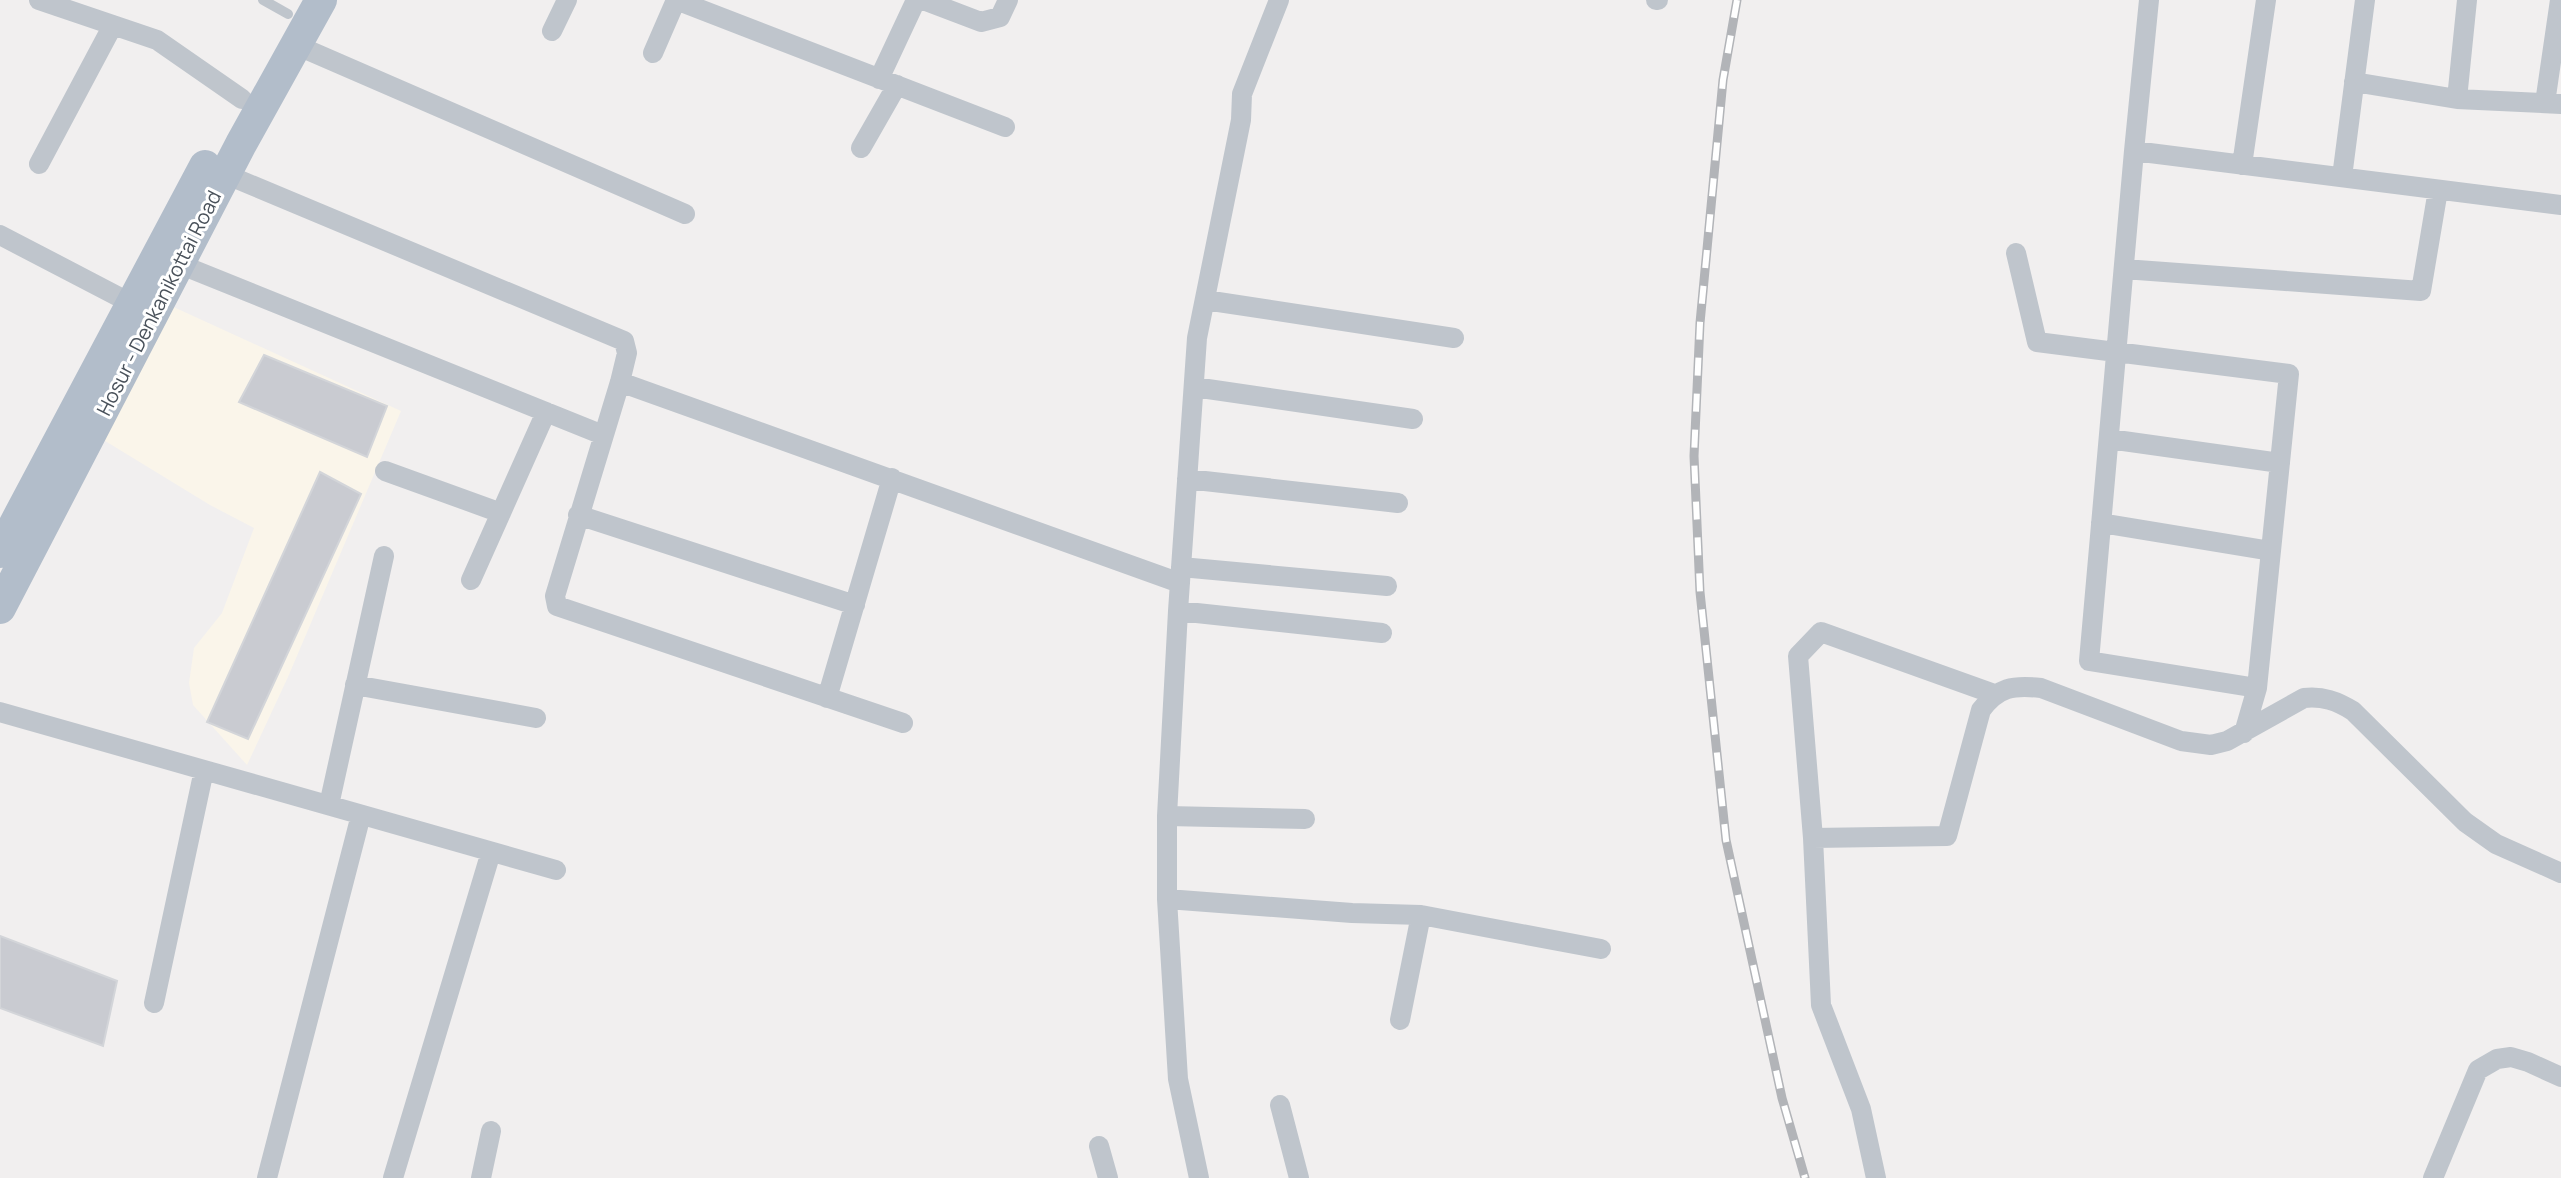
<svg xmlns="http://www.w3.org/2000/svg" width="2561" height="1178" font-family="Manrope,sans-serif">
	<rect width="100%" height="100%" fill="#f1efef"/>
	<path fill="#faf5ea" d="M167,304L401,411L288,677L247,765L193,705L189,683L194,648L222,613L254,528L210,505L97,436Z"/>
	<path fill="#c9cbd1" stroke="#d3d5d9" stroke-width="2" d="M264,355L387,406L367,457L239,402Z
		M320,472L361,494L248,739L207,722Z
		M0,936L117,981L103,1046L0,1008Z"/>
	<g fill="none" stroke-linecap="round" stroke-linejoin="round">
		<path stroke="#bfc5cc" stroke-width="10" d="M263,0L288,14"/>
		<path stroke="#bfc5cc" stroke-width="20" d="M39,0L157,40L242,99
			M676,0L1005,127
			M923,0L981,22L1000,17L1008,0
			M1656,0H1658
			M552,31L567,0
			M296,45L685,214
			M653,53L676,0
			M879,79L916,0
			M2354,82L2457,99L2467,0
			M2457,99L2561,104
			M2545,103L2560,0
			M861,148L897,85
			M2134,151L2149,0
			M39,164L113,25
			M2242,165L2266,0
			M225,174L624,341L627,353L620,382L555,596L557,606L903,723
			M2342,177L2365,0
			M0,235L142,309
			M2016,253L2037,342L2289,374L2257,688
			M179,264L603,435
			M2124,269L2421,291L2438,190
			M1205,300L1454,338
			M620,382L1180,583
			M1194,387L1413,419
			M2109,439L2280,463
			M385,471L501,513
			M1187,479L1398,503
			M578,515L855,605
			M2101,523L2271,551
			M1181,567L1387,586
			M471,580L546,412
			M1178,611L1382,633
			M355,685L536,718
			M827,698L892,478
			M0,712L556,870
			M2244,733L2257,688L2089,661L2134,151L2561,205
			M329,805L384,556
			M1167,816L1305,819
			M1813,838L1798,656L1821,632L1994,694
			M1167,899L1352,913L1421,915L1601,949
			M154,1003L204,770
			M1400,1020L1421,915
			M1280,1105L1299,1178
			M1099,1146L1108,1178
			M267,1178L361,815
			M393,1178L491,852
			M481,1178L491,1131
			M1199,1178L1178,1079L1167,899V816L1178,611L1197,338L1241,120L1242,94L1279,0
			M1876,1178L1861,1109L1821,1005L1813,838L1947,836L1981,710C1998,687 2013,685 2041,688L2181,741L2211,745L2227,741L2304,698C2323,696 2337,701 2353,711L2465,822L2496,844L2561,873
			M2433,1178L2478,1070L2497,1059L2511,1057L2528,1062L2561,1077"/>
		<path stroke="#b2bdca" stroke-width="32" d="M0,552L205,166
			M0,608L241,144L321,0"/>
		<g stroke="#b2b4b8" stroke-width="9">
			<path id="rail" d="M1737,0L1723,80L1700,323L1694,456L1700,592L1726,840L1782,1098L1805,1178"/>
		</g>
		<use href="#rail" stroke="#fff" stroke-width="6" stroke-dasharray="18" stroke-linecap="butt"/>
	</g>
	<g text-anchor="middle" stroke-width="6" stroke-linejoin="round" paint-order="stroke">
		<g font-size="20" fill="#49515a" stroke="#fff">
			<text transform="translate(159 303) rotate(-63)" y="7">Hosur - Denkanikottai Road</text>
		</g>
	</g>
</svg>
